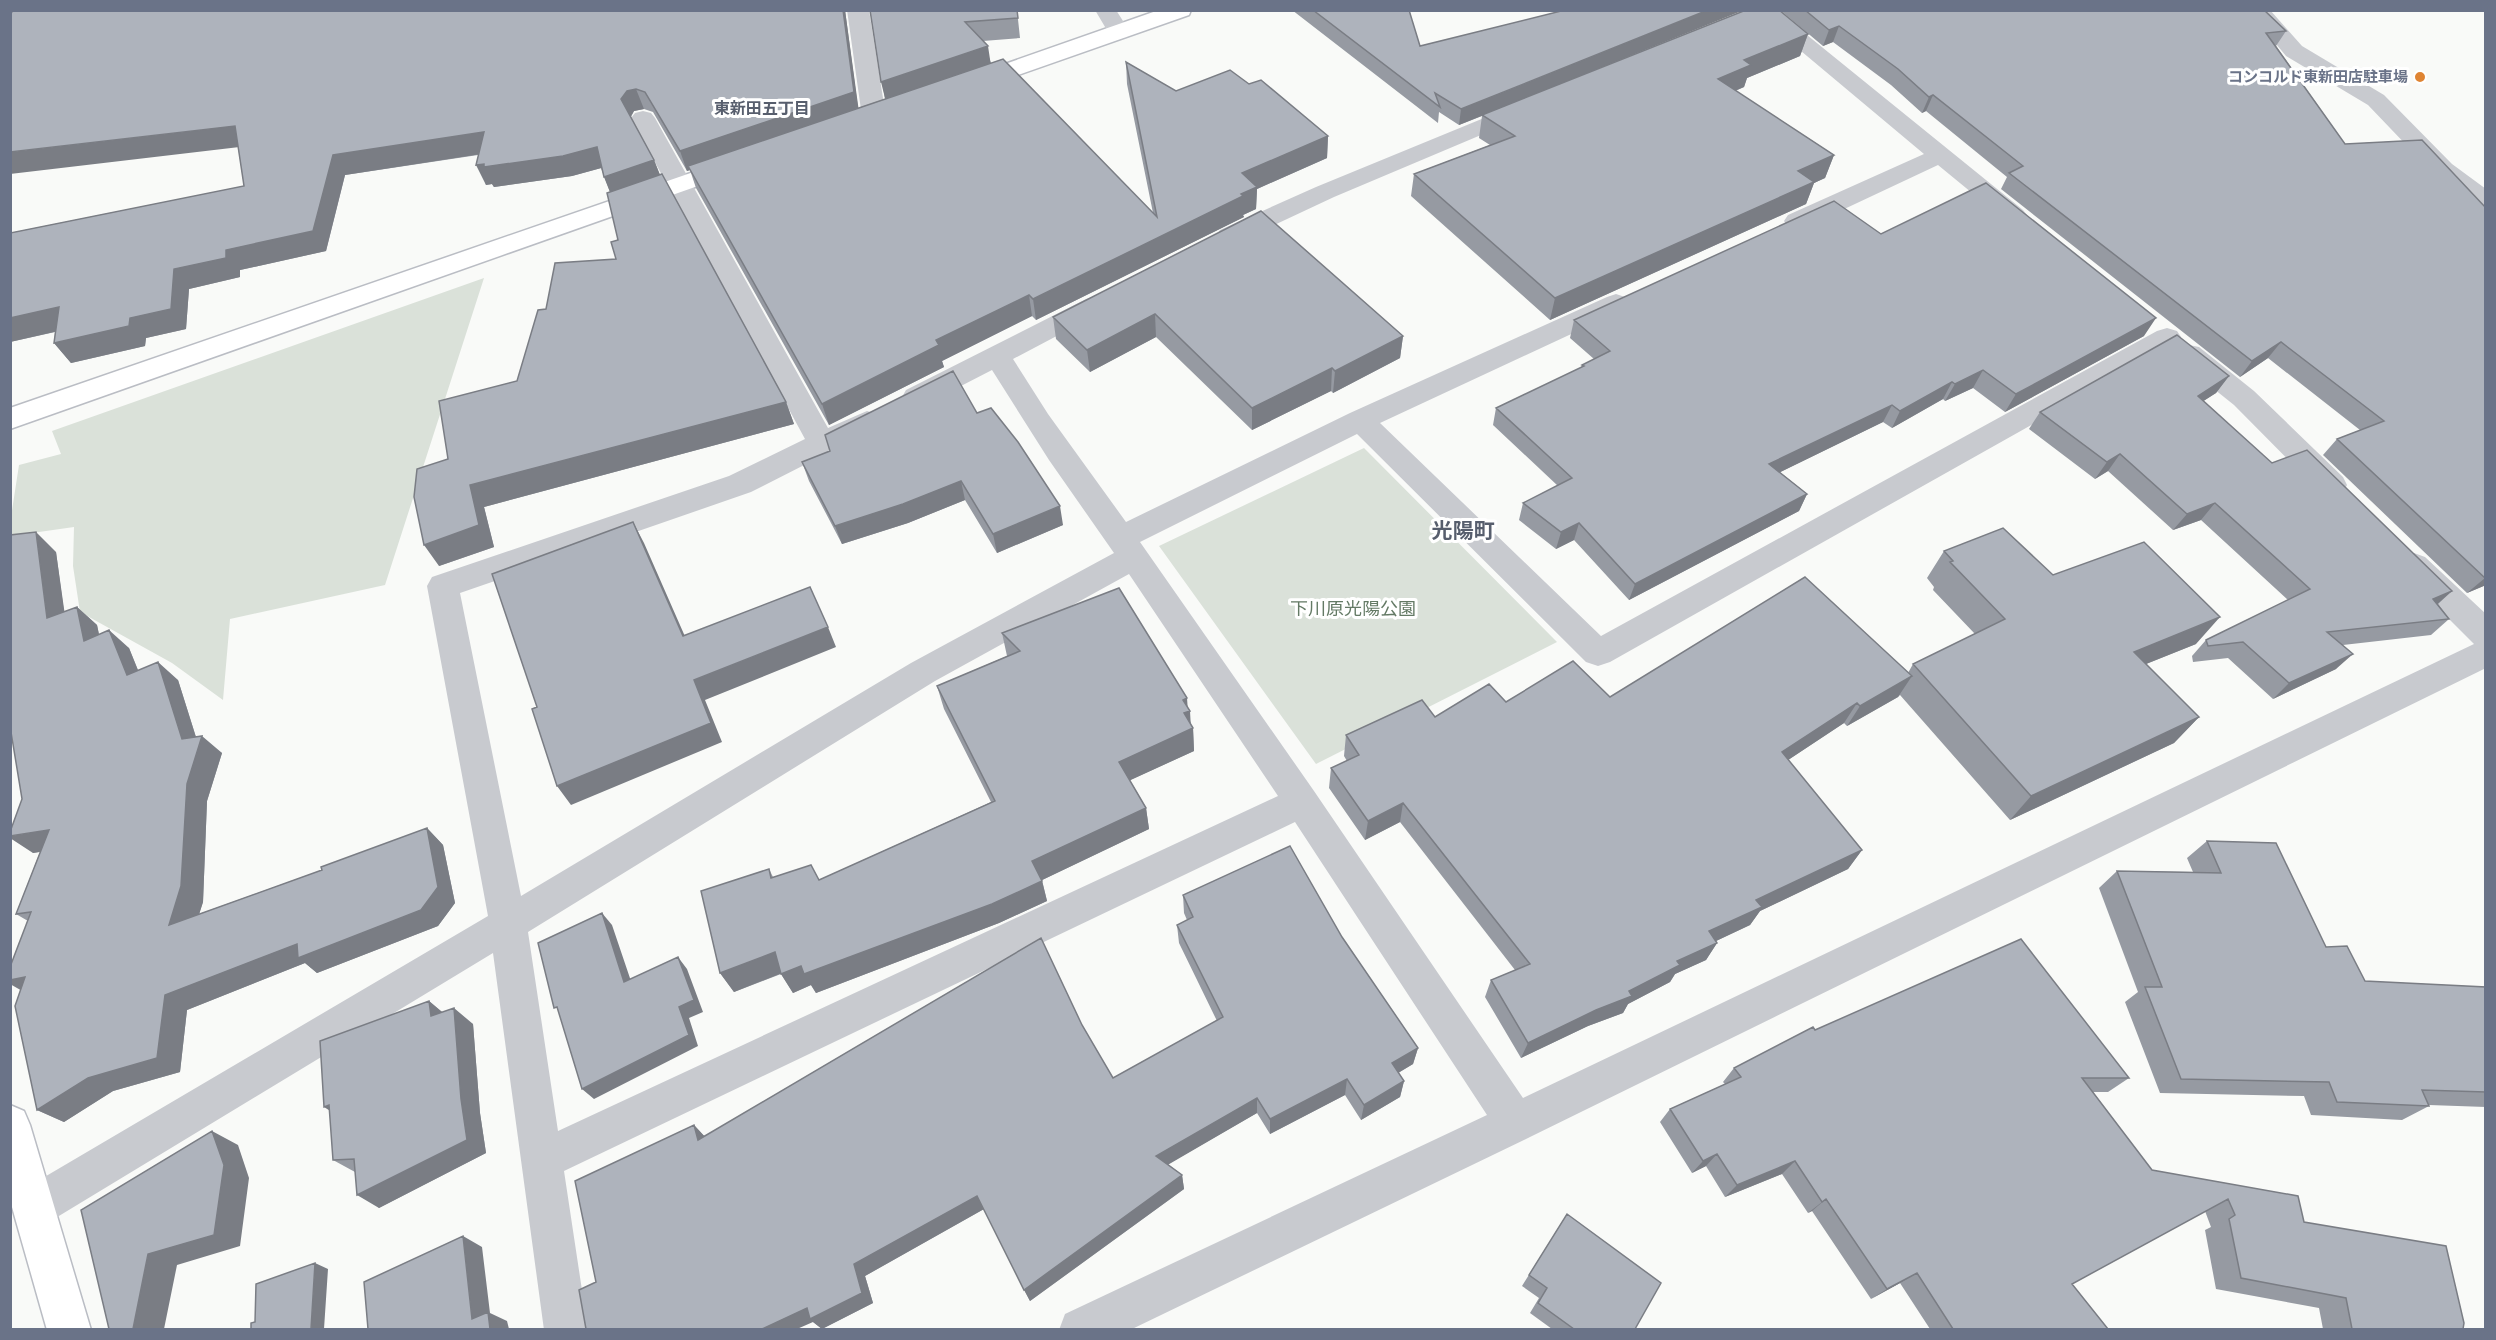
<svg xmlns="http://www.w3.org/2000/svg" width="2496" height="1340" font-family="'Roboto Condensed','Noto Sans JP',sans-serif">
	<rect width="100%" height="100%" fill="#f9faf8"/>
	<path fill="#dae1d9" d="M484,278L385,585L230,619L223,700L172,663L80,612L73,566L74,527L11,536V517L19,465L61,454L52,431Z
		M1364,448L1557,642L1316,764L1159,546Z"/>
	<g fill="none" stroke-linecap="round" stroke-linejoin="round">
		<g stroke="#babdc4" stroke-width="3">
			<path id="secondary" d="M1159,10H1191L1189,15L978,89L970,91L962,89L959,84L962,79Z
				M737,157L746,159L749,164L746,169L10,429V408Z
				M10,1105L24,1111L30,1125L91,1330H47L10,1200Z"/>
		</g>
		<path fill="#c8cacf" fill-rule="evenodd" d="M847,10H869L886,117L882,122L874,124L866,122L862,117Z
			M1095,10H1116L1130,32L1127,37L1119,39L1111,37Z
			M1752,10H1776L2023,210L2027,215L2023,220L2014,223L2005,220L1938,165L1806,227L1797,229L1788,227L1784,221L1788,215L1924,154Z
			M2248,10H2270L2302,46L2384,95L2452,164L2486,189V208L2477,206L2434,174L2368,105L2286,56Z
			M1523,102L1531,104L1535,109L1531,114L1334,197L1238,242L1229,244L1220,242L1216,236L1220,230L1316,187Z
			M643,111L651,113L655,118L828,428L867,411L877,414L881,421L877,428L751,492L460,593L521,896L911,663L1114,553L1049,460L992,370L926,404L916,407L906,404L902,397L906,390L1086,299L1095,296L1104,299L1108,305L1104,311L1013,359L1048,414L1126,522L1350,413L1607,297L1616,294L1625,297L1629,303L1625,309L1380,423L1601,636L2157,331L2167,328L2177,331L2181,337L2177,343L1610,662L1598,666L1586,662L1357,434L1140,542L1314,791L1523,1098L2474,644L2403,573L2398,565L2403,557L2414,553L2425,557L2486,614V668L1530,1137L1130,1330H1059L1065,1314L1487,1115L1295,822L564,1171L588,1330H544L493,953L49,1222L34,1228L19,1222L13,1207L19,1192L488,916L427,586L432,577L729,476L805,439L631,118L635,113ZM1129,574L1278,796L558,1131L528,932L935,681Z
			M2189,345L2199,347L2254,391L2343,477L2347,485L2343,493L2332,496L2321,493L2234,405L2179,361L2175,354L2179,347Z"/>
		<use href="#secondary" fill="#fff" fill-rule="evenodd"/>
	</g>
	<path fill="#969aa2" d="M13,10H845L858,108L885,99L870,10H1017L1020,38L983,41L991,63L1153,213L1127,84L1126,62L1176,91L1249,84L1328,136L1327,158L1257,189L1256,209L1243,215L1244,217L1036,320L1032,316L942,361L944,367L829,425L696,188L690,170L687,171L653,112L644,109L634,111L631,117L654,160L660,175L786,402L794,424L484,507L494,547L439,566L448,459L517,381L546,309L616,259L618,240L610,192L601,168L572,176L494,187L492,184L486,185L478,155L345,175L326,251L240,270V277L189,289L186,329L146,338L145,346L71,363L54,343L55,332L10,342V233L244,186L238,147Z
		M1292,10H1409L1420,46L1514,103L1808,34L1800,56L1747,78L1744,87L1735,91L1834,155L1825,178L1814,183L1806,204L1550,320L1411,196L1414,174L1490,145L1479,138L1482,116L1459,125L1439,112L1438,123Z
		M1780,10H2264L2286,31L2276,46L2345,144L2422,140L2486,585L2467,593L2323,455L2337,439L2360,430L2268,358L2240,377L2001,189L2007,177L1926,111L1922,113L1891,85L1833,42L1823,46Z
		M1261,211L1403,336L1400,358L1333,393L1331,391L1252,430L1156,337L1090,372L1056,339L1053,317Z
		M1881,234L2144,336L2005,412L1973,388L1945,401L1943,399L1892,428L1883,422L1780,472L1807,494L1799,511L1629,600L1574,540L1556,549L1519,520L1523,503L1558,486L1493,425L1496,408L1581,368L1582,365L1594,359L1570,338L1574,320Z
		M2229,376L2216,393L2203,401L2272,463L2452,591L2438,604L2449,619L2431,635L2343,645L2336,669L2273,699L2228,658L2193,662L2192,656L2206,640L2288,600L2201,520L2173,530L2108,471L2095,479L2029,429L2040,412Z
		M977,413L1063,525L997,553L965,500L908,523L842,544L809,481L802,462Z
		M1944,551L2053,575L2196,644L2146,664L2199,717L2174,743L2010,820L1900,695L1898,697L1847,726L1844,723L1788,760L1862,850L1848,869L1760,911L1750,925L1716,941L1717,943L1706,960L1675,974L1670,982L1628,1004L1623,1013L1588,1026L1521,1058L1485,997L1491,980L1515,970L1400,822L1365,840L1329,788L1331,768L1347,761L1344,756L1346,735L1506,702L1610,697L1908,673L1913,664L1975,634L1933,590L1934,587L1927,578Z
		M56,552L64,612L77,607L97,625L99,634L129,648L138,670L178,680L196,737L222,753L207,801L203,902L199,914L322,870L427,828L443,845L455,903L438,926L317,973L305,963L187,1010L180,1072L113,1091L64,1122L37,1110L20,990L28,921L16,914L40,852L33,853L22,799Z
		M1002,633L1187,707L1191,725L1193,728L1194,751L1130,780L1146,808L1149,829L1042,880L1047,901L999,923L816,993L811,985L793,993L781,974L734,992L720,973L769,869L773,877L819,880L991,802L944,709L937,686L1007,656Z
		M2207,841L2365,981L2486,987V1107L2429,1105V1106L2402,1120L2311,1115L2304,1096L2160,1093L2125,1002L2138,992L2099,888L2117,871L2193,872L2187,858Z
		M1183,895L1342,937L1418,1048L1413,1064L1398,1073L1404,1081L1400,1097L1361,1120L1345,1095L1270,1134L1257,1113L1168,1164L1182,1175L1184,1189L1030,1301L984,1209L865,1276L873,1303L822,1329L813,1322L596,1282L694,1125L704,1136L1082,1025L1113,1078L1217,1021L1179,943L1177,925L1187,920L1184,913Z
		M429,1001L442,1012L473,1024L480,1113L486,1153L379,1208L355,1172L333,1160Z
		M1815,1030L2129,1078L2108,1092H2093L2152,1170L2304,1222L2463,1329H2323L2319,1308L2216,1289L2205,1230L2211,1227L2205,1211L2072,1284L2108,1329H1930L1900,1283L1871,1299L1812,1211L1808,1213L1782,1174L1725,1197L1706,1166L1692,1173L1660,1122L1670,1109L1725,1084L1723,1082L1734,1068Z
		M1567,1214L1635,1329H1552L1530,1313L1539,1298L1522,1286Z"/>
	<path fill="#7a7d84" d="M843,10H845L859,112L688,166L690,170L687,171L680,151Z
		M1708,10H1744L1459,125L1461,109Z
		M1839,26L1833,42L1823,46L1829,30Z
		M1808,34L1800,56L1747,78L1744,87L1711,101L1718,79L1744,60Z
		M988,46L991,66L886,102L881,82Z
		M636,89L644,109L634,111L629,119L621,99L627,91Z
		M1933,95L1926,111L1922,113L1929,97Z
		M235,126L248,146L10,174V152Z
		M484,132L494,152L345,175L326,251L240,270V277L189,289L186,329L146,338L145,346L71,363L54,343L130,318L174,269L226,250L333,155Z
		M1328,136L1327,158L1257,189L1256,209L1243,215L1244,217L1036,320L1033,299L1242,173Z
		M597,147L605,167L572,176L494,187L492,184L486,185L476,165Z
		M1834,155L1825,178L1814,183L1806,204L1550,320L1555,298L1798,171Z
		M654,160L662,180L612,197L604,177Z
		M1029,295L1032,316L942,361L944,367L829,425L822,404L936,340Z
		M59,307L76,327L10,342V318Z
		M1155,314L1156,337L1090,372L1087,350Z
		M2156,318L2144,336L2005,412L2016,394Z
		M1403,336L1400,358L1333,393L1335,371Z
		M2281,342L2268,358L2240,377L2252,361Z
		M1332,368L1331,391L1252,430V408Z
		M1983,370L1973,388L1945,401L1955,384Z
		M2229,376L2216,393L2185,413L2198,396Z
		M1952,382L1943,399L1892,428L1900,411Z
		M786,402L794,424L484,507L494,547L439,566L424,545L470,485Z
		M1892,405L1883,422L1762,481L1769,464Z
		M2120,454L2108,471L2095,479L2107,462Z
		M961,481L965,500L908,523L842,544L835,526Z
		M1807,494L1799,511L1629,600L1635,584Z
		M2215,503L2201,520L2173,530L2187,514Z
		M1060,506L1063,525L997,553L993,534Z
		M633,522L644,543L694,657L683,636Z
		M1579,523L1574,540L1556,549L1561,532Z
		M36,532L56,552L68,637L47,618Z
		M2486,577V585L2467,593L2485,578Z
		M2452,591L2434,607L2433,599Z
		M77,607L97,625L104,660L84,641Z
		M2220,617L2196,644L2111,678L2134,652Z
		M828,627L836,647L705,700L722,742L571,805L557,786L694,680Z
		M109,630L129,648L147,693L127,675Z
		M2353,654L2336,669L2273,699L2289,683Z
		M158,662L178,680L199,747L202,736L222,753L207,801L203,902L191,940L169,925L182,739Z
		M1912,676L1898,697L1847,726L1860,706Z
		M1187,698L1188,712L1190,711L1191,729L1193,728L1194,751L1122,784L1119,762L1183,700Z
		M1857,703L1844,723L1770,772L1782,752Z
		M2199,717L2174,743L2010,820L2031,796Z
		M1403,803L1400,822L1365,840L1368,821Z
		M1146,808L1149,829L1038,882L1032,861Z
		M427,828L443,845L455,903L438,926L317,973L305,963L187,1010L180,1072L113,1091L64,1122L37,1110L165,995Z
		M49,830L72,846L33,853L10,838V836Z
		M1862,850L1848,869L1760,911L1750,925L1699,949L1709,931L1756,900Z
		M1042,881L1047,901L999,923L816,993L811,985L793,993L781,974L801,966Z
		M602,913L612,925L635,993L624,982Z
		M1717,943L1706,960L1675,974L1670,982L1628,1004L1623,1013L1588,1026L1521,1058L1528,1043L1629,991L1677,961Z
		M775,952L787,971L734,992L720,973Z
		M678,957L687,969L703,1012L689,1018L698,1046L594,1099L582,1089L679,1007Z
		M25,977L31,996L10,984V980Z
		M429,1001L448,1017L431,1016Z
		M454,1008L473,1024L480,1113L486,1153L379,1208L357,1195L461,1099Z
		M1418,1048L1413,1064L1388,1079L1392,1063Z
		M1347,1079L1345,1095L1270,1134V1119Z
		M1404,1081L1400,1097L1361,1120L1364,1105Z
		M1257,1098V1113L1159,1170L1156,1156Z
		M329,1105L346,1121L324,1107Z
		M694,1125L708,1140H698Z
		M212,1131L238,1145L249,1178L240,1246L177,1265L164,1329H133L148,1254Z
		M1717,1154L1706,1166L1692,1173L1703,1161Z
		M1795,1161L1782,1174L1725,1197L1737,1185Z
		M1182,1175L1184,1189L1030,1301L1024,1290Z
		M977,1196L984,1209L865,1276L873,1303L822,1329L813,1322L797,1329H762L854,1264Z
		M1826,1199L1812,1211L1808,1213L1822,1202Z
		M463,1236L482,1247L490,1313L507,1321L509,1329H490L472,1319Z
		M315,1263L328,1269L324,1329H311Z
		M1917,1273L1900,1283L1871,1299L1887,1289Z"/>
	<path fill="#aeb3bc" stroke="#7a7d84" stroke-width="1.5" d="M13,10H843L854,92L680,151L645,92L636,89L627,91L621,99L654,160L604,177L597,147L563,156L484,167V164L476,165L484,132L333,155L313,231L226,250V258L174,269L171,309L130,318L129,326L54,343L59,307L10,318V233L244,186L235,126L10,152V15Z
		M870,10H1017L1018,18L965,22L988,46L881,82Z
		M1313,10H1409L1420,46L1565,10H1708L1461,109L1435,93L1440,107Z
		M1746,10H1779L1808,34L1744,60L1751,65L1718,79L1834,155L1798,171L1814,182L1555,298L1414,174L1515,136L1482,115Z
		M1805,10H2264L2286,31L2266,33L2345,144L2422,140L2486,208V577L2485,578L2337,439L2384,421L2281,342L2252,361L2009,173L2023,166L1933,95L1929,97L1898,69L1839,26L1829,30Z
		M1003,59L1157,217L1126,62L1176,91L1230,70L1249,84L1261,80L1328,136L1242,173L1257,187L1241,194L1243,196L1033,299L1029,295L936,340L939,345L822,404L688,166Z
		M662,174L786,402L470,485L479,525L424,545L414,497L417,469L448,459L439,401L517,381L538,310L546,309L555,263L616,259L611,242L618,240L607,193Z
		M1986,183L2156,318L2016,394L1983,370L1955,384L1952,382L1900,411L1892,405L1769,464L1807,494L1635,584L1579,523L1561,532L1523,503L1572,478L1496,408L1584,366L1582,365L1610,351L1574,320L1834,201L1881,234Z
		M1261,211L1403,336L1335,371L1332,368L1252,408L1155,314L1087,350L1053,317Z
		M2177,335L2229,376L2198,396L2272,463L2307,450L2452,591L2433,599L2449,619L2327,632L2353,654L2289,683L2243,642L2208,646L2206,640L2310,589L2215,503L2187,514L2120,454L2107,462L2040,412Z
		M953,371L977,413L991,408L1018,442L1060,506L993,534L961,481L903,504L835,526L802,462L830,451L825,435Z
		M633,522L683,636L810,587L828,627L694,680L711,723L557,786L532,709L537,707L492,574Z
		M2003,528L2053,575L2144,542L2220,617L2134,652L2199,717L2031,796L1913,664L2005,619L1950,562L1953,561L1944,551Z
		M36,532L47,618L77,607L84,641L109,630L127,675L158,662L182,739L202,736L187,784L181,886L169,925L322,870L321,867L427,828L438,887L421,910L298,958L297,944L165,995L157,1058L88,1078L37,1110L15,1006L25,977L10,980V967L31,912L16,914L49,830L10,836V832L22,799L10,726V535Z
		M1805,577L1912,676L1860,706L1857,703L1782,752L1862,850L1756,900L1762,907L1709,931L1717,943L1677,961L1680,965L1629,991L1632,996L1596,1010L1528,1043L1491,980L1530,964L1403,803L1368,821L1331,768L1359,755L1346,735L1422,700L1435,717L1489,684L1506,702L1573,661L1610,697Z
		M1119,588L1187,698L1183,700L1190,711L1184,713L1193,728L1119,762L1146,808L1032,861L1042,881L992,904L804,974L801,966L781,974L775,952L720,973L701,891L769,869L771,878L811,865L819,880L995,801L937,686L1020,651L1002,633Z
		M2207,841L2276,843L2326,947L2347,946L2365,981L2486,987V1092L2422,1090L2429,1106L2337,1102L2329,1082L2181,1079L2145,987H2162L2117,871L2221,873Z
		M1290,846L1342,937L1418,1048L1392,1063L1404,1081L1364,1105L1347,1079L1270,1119L1257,1098L1156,1156L1182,1175L1024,1290L977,1196L854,1264L862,1293L810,1319L807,1308L762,1329H586L579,1290L596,1282L575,1181L694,1125L698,1140L1041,938L1082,1025L1113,1078L1223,1017L1177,925L1193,917L1183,895Z
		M602,913L624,982L678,957L694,1000L679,1007L689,1035L582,1089L557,1007L554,1008L538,943Z
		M2021,939L2129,1078H2082L2152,1170L2298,1196L2304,1222L2446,1246L2464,1323L2463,1329H2352L2346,1298L2241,1278L2229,1219L2235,1215L2228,1199L2072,1284L2108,1329H1953L1917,1273L1887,1289L1826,1199L1822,1202L1795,1161L1737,1185L1717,1154L1703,1161L1670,1109L1741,1077L1734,1068L1813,1027L1815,1030Z
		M429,1001L431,1016L454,1008L461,1099L467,1140L357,1195L354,1159L333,1160L329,1105L324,1107L320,1041Z
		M212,1131L224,1165L214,1235L148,1254L133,1329H109L81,1210Z
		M1567,1214L1661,1283L1635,1329H1574L1538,1303L1547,1288L1529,1275Z
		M463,1236L472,1319L488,1312L490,1329H368L364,1282Z
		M315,1263L311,1329H251V1323L255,1322L256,1284Z"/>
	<circle fill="#df8433" stroke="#fff" stroke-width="2" cx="2420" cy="77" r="6"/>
	<g text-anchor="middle" stroke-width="6" stroke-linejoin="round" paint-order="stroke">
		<g font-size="15" font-weight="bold" fill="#6a7388" stroke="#fff" text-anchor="end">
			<text x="2408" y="82">コンコルド東新田店駐車場</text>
		</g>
		<g font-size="16" font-weight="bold" fill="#575e6d" stroke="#fff">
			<text x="762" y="114">東新田五丁目</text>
		</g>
		<g font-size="18" fill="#647a65" stroke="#fff">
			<text x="1353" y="615">下川原光陽公園</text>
		</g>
		<g font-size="21" font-weight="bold" fill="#575e6d" stroke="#fff">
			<text x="1463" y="538">光陽町</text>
		</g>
	</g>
	<rect width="2496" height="1340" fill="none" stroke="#6a7388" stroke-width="24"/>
</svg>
